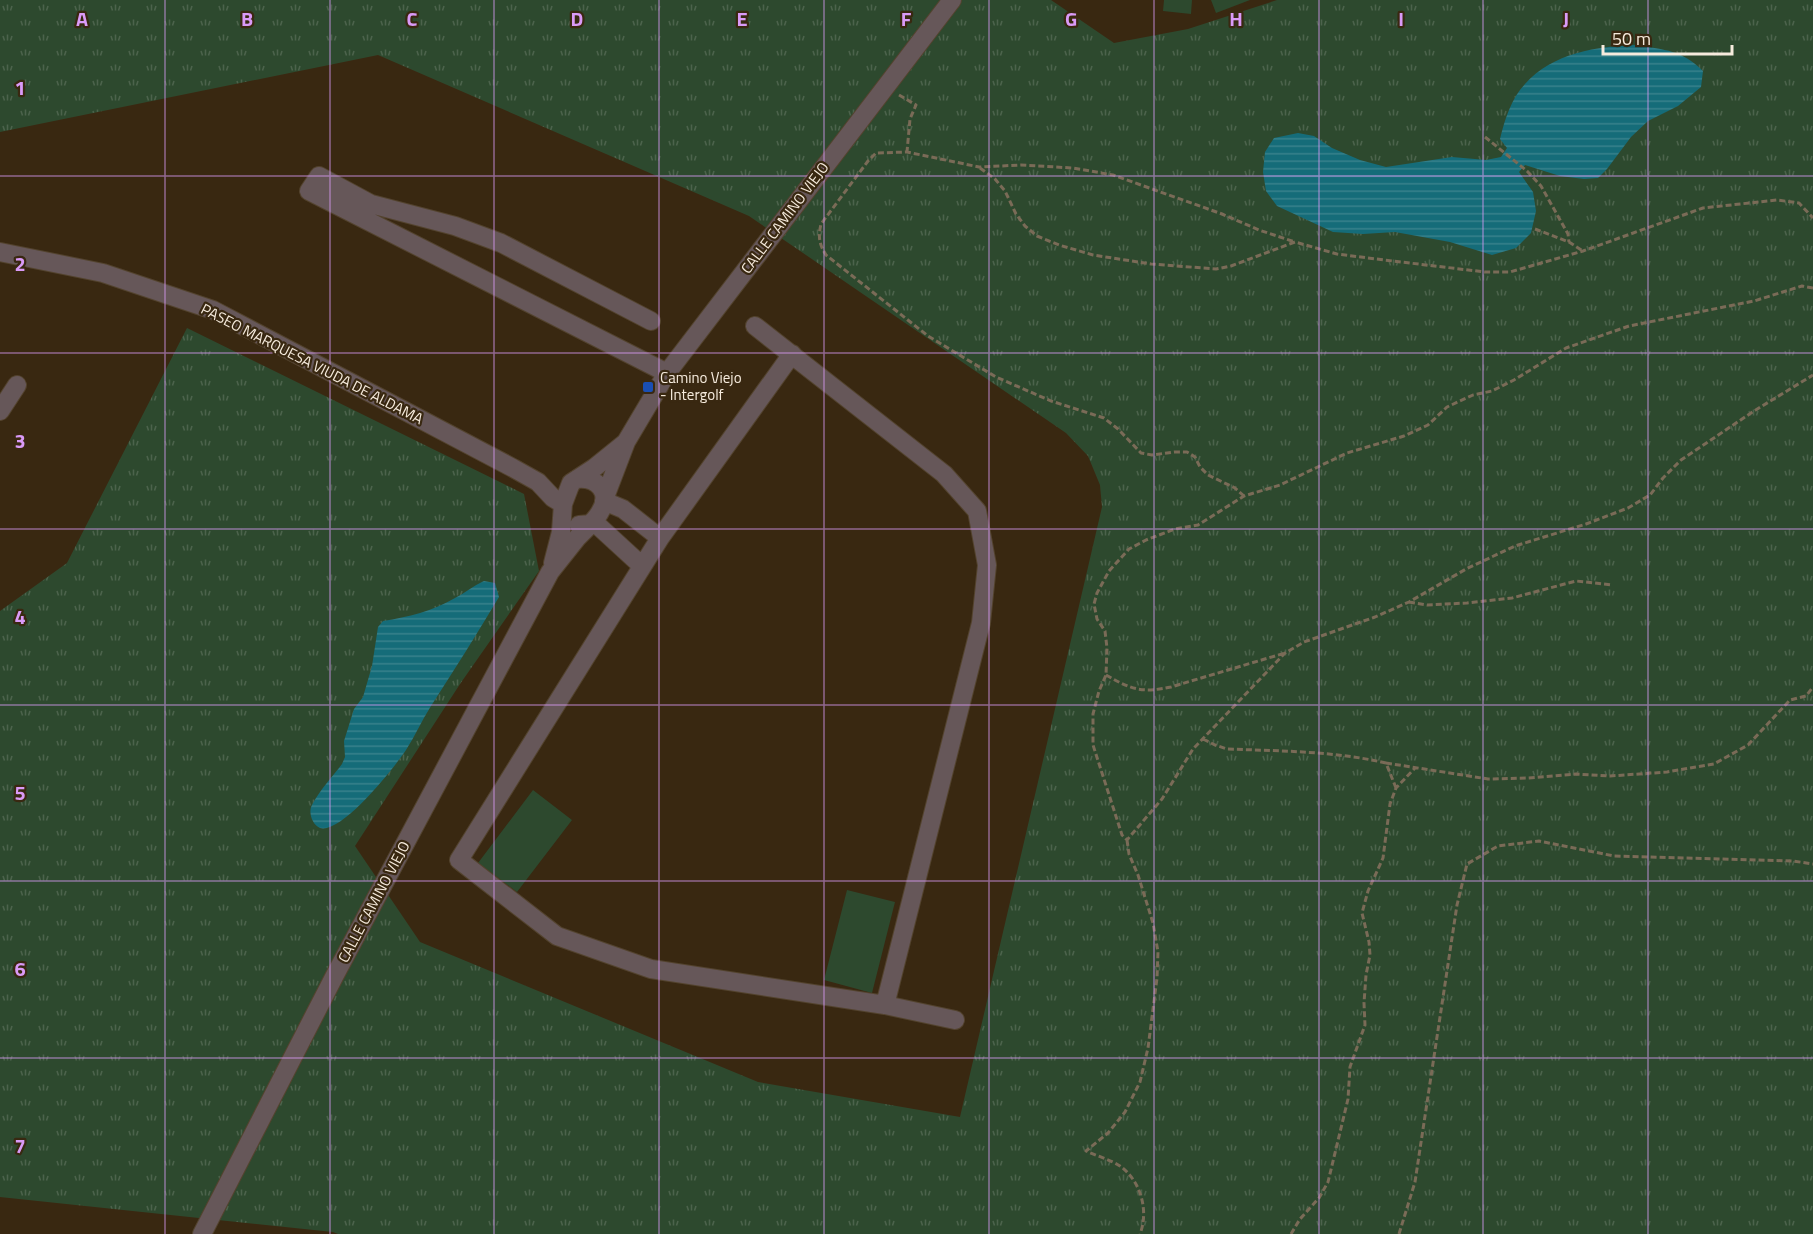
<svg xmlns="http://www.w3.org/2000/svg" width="1813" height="1234" font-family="'Titillium Web',sans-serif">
	<defs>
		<pattern id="grass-tufts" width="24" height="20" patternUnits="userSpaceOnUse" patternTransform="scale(1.5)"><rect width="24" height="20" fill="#2d492e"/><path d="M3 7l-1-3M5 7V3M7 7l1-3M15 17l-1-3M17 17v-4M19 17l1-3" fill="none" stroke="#4c634c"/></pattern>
		<pattern id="water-rules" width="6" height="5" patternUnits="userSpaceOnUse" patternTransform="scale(1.5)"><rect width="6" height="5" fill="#156c79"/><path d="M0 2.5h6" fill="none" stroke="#38818c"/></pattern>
	</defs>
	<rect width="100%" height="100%" fill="#392811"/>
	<path fill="url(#grass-tufts)" d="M0,0H1051L1114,43L1188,29L1277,0H1813V1234H338L333,1232L0,1197V611L67,563L187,328L524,494L539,571L460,684L355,846L420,942L758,1082L960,1117L1102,507L1100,485L1088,456L1066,433L749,216L378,55L0,132Z"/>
	<path fill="#2d492e" d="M1164,0H1192L1191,14L1163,11Z
		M1211,0H1250L1216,13Z
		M533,790L572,820L517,892L478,863Z
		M847,890L895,902L872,993L824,980Z"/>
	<path fill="url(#water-rules)" d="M1637,45C1665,50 1682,50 1703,71L1701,87L1678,106L1648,121L1631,137L1607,169L1598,178L1584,179L1560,176L1525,165L1519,172L1533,192L1536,211L1531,233L1516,248L1492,255L1450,242L1395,232L1363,234L1333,232L1277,206L1266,191L1263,172L1265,152L1274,138L1298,133L1314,136L1332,148L1360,160L1386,167L1452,157L1486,160L1501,157L1507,148L1500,139C1505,119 1511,99 1525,84C1552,53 1598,46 1637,45Z
		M484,581L495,583L499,597C477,634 454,670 431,706C422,720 415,736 406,750C394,768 342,834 320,828C312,825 308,812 312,805C319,791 333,776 342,764L345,757L344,741L354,709L363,697L372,666L378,627L383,621C408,617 433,611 455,598C465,593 473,586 484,581Z"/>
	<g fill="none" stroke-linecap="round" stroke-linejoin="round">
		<g stroke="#53432e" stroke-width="20">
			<path id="minor" d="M0,252L103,273L213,310L513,468L538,482L553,498L563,504
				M651,321L501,243L455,226L371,204L319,176L309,191L667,373
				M755,326L944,474L977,511L987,565L981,623L885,1005
				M792,354L660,538L459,860L557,936L651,969L885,1005L955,1020
				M0,411L17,385
				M577,479C598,477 612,493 600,512C598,516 594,520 591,524L579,525
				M605,497L626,442L667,373L952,0
				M604,501L623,509L660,538
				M593,521L642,566
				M553,563L561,532L563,504L571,483L594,468L625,443
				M202,1234L335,975L550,572L577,538L591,524"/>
		</g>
		<path stroke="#7a6b57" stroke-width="3" stroke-dasharray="6 3" stroke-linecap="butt" d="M899,95L916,105L910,119L907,152
			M1485,137L1527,171L1541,186L1568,234L1569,242
			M980,168L995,179L1005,191L1016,214L1025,226L1037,236L1059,245L1093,255L1151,264L1216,269L1231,266L1295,242L1337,254L1376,259L1485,272H1510L1583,251L1703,208L1777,200L1799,203L1813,218
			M1535,229L1569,242L1583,251
			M1813,288L1802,286L1754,301L1629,326L1566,348L1514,380L1492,391L1473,395L1447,407L1428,425L1404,436L1347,453L1280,485L1244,496L1198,525L1175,529L1146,540L1129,549L1109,571L1097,593L1094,604L1097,619L1105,631L1107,648L1106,675L1099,691L1093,714V745L1122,835L1127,840L1162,799L1193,749L1285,653L1304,642L1375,617L1409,602L1466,569L1515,546L1586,524L1628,508L1650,495L1663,478L1681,460L1754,411L1813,375
			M1244,496L1235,488L1208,475L1200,467L1195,457L1187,452H1174L1152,455L1141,453L1118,429L1104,418L1051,401L996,377L928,336L826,255C819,244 818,237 821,224L868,161L876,153L907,152L979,167L1021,165L1073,168L1113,175L1222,214L1259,230L1295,242
			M1409,602L1427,605L1467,603L1512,598L1576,581L1613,585
			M1106,675C1132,690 1142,693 1171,687L1285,653
			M1203,739L1215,745L1227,749C1280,751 1334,751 1386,763L1396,788
			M1386,763L1488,779L1528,778L1576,774L1610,776L1667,772L1714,764L1748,745L1790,700L1806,696L1813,687
			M1127,840L1129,854L1138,875L1153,923L1158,952L1157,978L1148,1048L1140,1082L1125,1112L1108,1133L1086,1151C1097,1156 1111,1160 1120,1166C1141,1181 1149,1211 1140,1234
			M1291,1234L1300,1219L1319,1198L1328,1182L1348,1099L1350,1067L1365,1025L1364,1003L1366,975L1370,955L1369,942L1362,913L1368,891L1383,858L1390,804L1396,788L1416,767
			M1399,1234L1415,1182L1457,905L1467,864L1498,846L1539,841L1614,856L1793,861L1813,864"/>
		<use href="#minor" stroke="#665759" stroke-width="18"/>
	</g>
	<path fill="none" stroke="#da9af7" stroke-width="1.5" stroke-opacity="0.55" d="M165,0V1234M330,0V1234M494,0V1234M659,0V1234M824,0V1234M989,0V1234M1154,0V1234M1319,0V1234M1483,0V1234M1648,0V1234M0,176H1813M0,353H1813M0,529H1813M0,705H1813M0,881H1813M0,1058H1813"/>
	<rect fill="#1a4fb4" stroke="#392811" stroke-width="2" x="642" y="381" width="12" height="12" rx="3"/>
	<g text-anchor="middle" stroke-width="4.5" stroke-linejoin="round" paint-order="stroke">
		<g font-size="15" fill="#f6ebdd" stroke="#392811">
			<text transform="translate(785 218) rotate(-53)" y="5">CALLE CAMINO VIEJO</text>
			<text transform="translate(312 364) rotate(27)" y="5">PASEO MARQUESA VIUDA DE ALDAMA</text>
			<text transform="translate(374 902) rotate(-62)" y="5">CALLE CAMINO VIEJO</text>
		</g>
		<g font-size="15" fill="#f6ebdd" stroke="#392811" text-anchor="start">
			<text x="660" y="383">Camino Viejo<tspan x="660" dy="17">- Intergolf</tspan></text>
		</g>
	</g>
	<g font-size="20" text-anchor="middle" font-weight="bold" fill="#da9af7" stroke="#392811" stroke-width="4.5" stroke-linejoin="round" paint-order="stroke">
		<text x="82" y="26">A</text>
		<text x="247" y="26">B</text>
		<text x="412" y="26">C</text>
		<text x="577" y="26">D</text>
		<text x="742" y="26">E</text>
		<text x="906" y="26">F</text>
		<text x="1071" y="26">G</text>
		<text x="1236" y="26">H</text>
		<text x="1401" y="26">I</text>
		<text x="1566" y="26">J</text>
		<text x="20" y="95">1</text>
		<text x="20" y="271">2</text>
		<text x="20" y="448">3</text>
		<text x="20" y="624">4</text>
		<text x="20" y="800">5</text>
		<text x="20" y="976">6</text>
		<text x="20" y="1153">7</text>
	</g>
	<path d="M1603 45v9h129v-9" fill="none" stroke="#f6ebdd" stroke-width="3"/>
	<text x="1612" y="45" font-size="18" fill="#f6ebdd" stroke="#392811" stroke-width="4.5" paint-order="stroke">50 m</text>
</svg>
